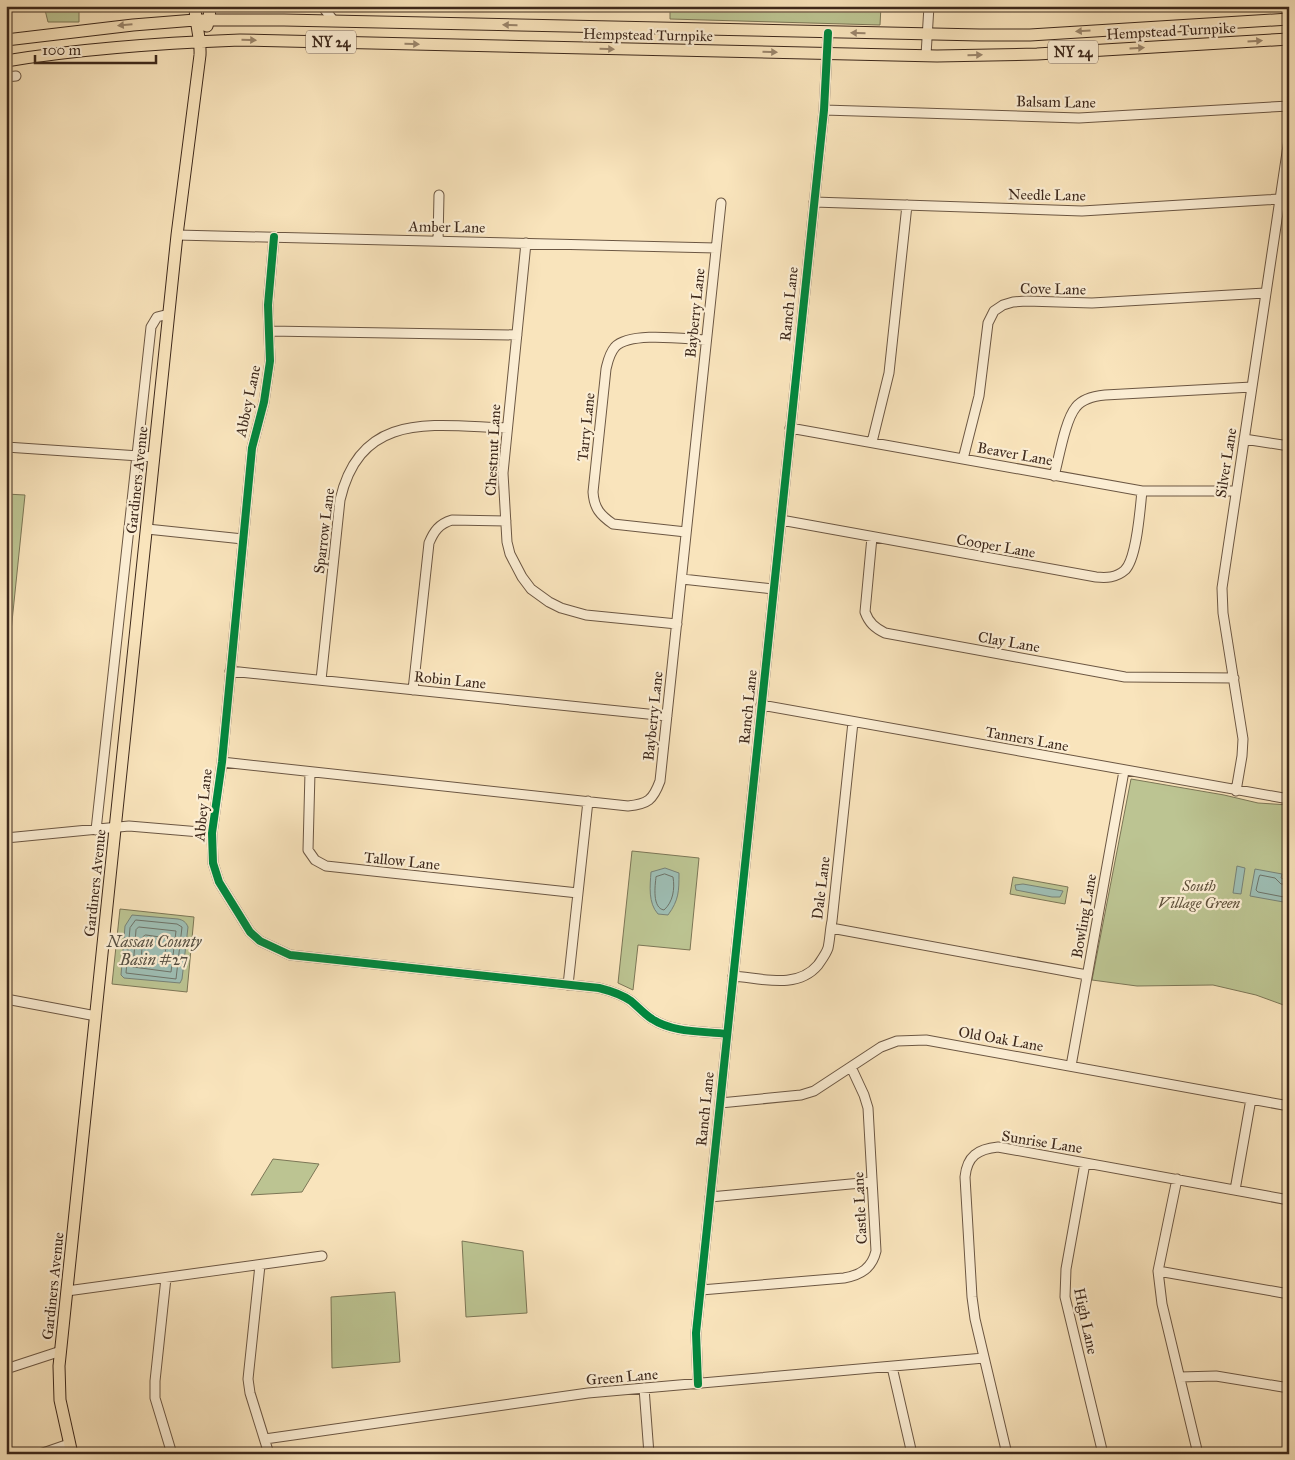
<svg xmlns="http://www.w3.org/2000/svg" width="1295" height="1460" font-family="'IM FELL Great Primer',serif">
	<rect width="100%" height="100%" fill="#f9e4bc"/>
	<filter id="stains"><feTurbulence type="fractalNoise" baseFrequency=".004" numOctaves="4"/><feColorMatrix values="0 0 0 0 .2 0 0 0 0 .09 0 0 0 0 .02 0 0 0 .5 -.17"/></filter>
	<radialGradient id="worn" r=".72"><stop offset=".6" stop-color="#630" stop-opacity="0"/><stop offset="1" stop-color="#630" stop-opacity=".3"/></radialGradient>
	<path fill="#bcc492" stroke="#7c7656" d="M44,6H79V22H48Z
		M670,6H881L880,25L670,19Z
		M6,494L25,495L6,680Z
		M1131,779L1224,795L1258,803L1289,805V1007L1256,995L1213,985L1137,986L1092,980Z
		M632,851L699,858L690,950L638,945L633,990L618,983Z
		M1013,877L1068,887L1065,904L1010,894Z
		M120,909L194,917L187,992L112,984Z
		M273,1159L319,1164L302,1192L251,1195Z
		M462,1241L523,1251L527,1313L466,1317Z
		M395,1292L400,1362L332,1368L331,1297Z"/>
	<path fill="#9ebeb4" stroke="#778277" d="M1237,866L1245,868L1241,894L1233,893Z
		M665,868L679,873C679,891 679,900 668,915L658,914C648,903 650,886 651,872Z
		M1255,869L1282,874L1281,878L1284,879L1286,874L1289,875V903L1250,896Z
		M1023,884L1063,891L1060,897H1052L1016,890L1015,885Z
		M132,915L178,919C183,920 186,922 188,927L182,979L180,983L124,978L121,975L125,926Z"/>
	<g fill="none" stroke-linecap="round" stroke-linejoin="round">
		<path stroke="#6e7368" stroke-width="1" d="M665,874L673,877C675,889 673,902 664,910C652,908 655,886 656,877Z
			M1289,881L1286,884H1281L1275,878L1260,875L1259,877L1256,890L1258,892L1289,898
			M136,920L177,924L182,927L176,979L126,973L130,928Z
			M139,927L176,931L171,972L133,967L136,930Z
			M146,935L167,938L164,963L141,960L143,937Z"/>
		<g stroke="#6c5743" stroke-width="11">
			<path id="minor" d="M322,6L334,21
				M926,55L929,6
				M6,77L16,76
				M824,110L1079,118L1289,106
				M814,202L1082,211L1280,199
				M177,235L716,248
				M274,237L268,305L270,361L264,402L252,448L222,762L212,833L213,863L219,882L250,932L260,941L290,955L599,988C611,991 621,994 631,1001C638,1007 644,1014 652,1019C673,1033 703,1031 727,1034
				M438,241L439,195
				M526,243L503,473L507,542L510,554L522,577L531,589L549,602L561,608L586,615L677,624
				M269,331L517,335
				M790,428L1142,491H1236
				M1244,439L1289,446
				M872,442L889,373L907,205
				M6,447L154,457
				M963,459L979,396L988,323L994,311L1003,305L1013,302L1026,301L1092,303L1265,293
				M1054,476C1059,458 1065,420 1076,407C1083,398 1095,396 1105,395L1252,387
				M781,520L1096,577C1106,578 1116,578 1125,570C1137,558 1140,509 1142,491
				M147,529L243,539
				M686,532L613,524C600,515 594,508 593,492L606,369C608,361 609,354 615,347C630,331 685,339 706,340
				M872,537L865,612C869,623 875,628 885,633L1125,677L1234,678
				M682,579L773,589
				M230,671L667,716
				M321,680L340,500C361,409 435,426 507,428
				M413,690L429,543C434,531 439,524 452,520L506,521
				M761,705L1289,799
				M222,762L628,806C648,804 653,800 660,781L721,203
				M310,772L308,850L315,860L326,866L578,893
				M1236,791L1242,756L1243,739L1223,613L1222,588L1289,139
				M96,830L151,327L157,317L169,314
				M6,838L129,826L212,833
				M831,928L1087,975
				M733,976C761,978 797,990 818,965C822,959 826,954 828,948C830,939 830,930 832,921L853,722
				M568,985L588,801
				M6,999L96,1016
				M1071,1066L1124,771
				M720,1103L801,1095L814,1091L881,1047L897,1041L926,1040L1289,1106
				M1085,1163L1066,1269L1065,1297L1103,1454
				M1177,1179L1158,1271L1162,1304L1198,1454
				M1235,1190L1251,1099
				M710,1197L872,1182
				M260,1265L248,1379L250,1393L269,1454
				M1158,1271L1289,1294
				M166,1278L155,1381V1398L172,1454
				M701,1290L844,1278C861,1275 872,1268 876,1251L868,1108L864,1095L851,1067
				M67,1291L322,1256
				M892,1367L912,1454
				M6,1369L61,1351
				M1180,1377L1216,1376L1289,1388
				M698,1384L696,1333L824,110L828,33
				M644,1388L649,1454
				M265,1439L588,1393L984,1358
				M40,1454L69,1444
				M1007,1454L975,1319L972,1297L965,1177C967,1156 978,1149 998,1147L1289,1200"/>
		</g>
		<g stroke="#3d281b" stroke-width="13">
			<path id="major" d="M207,26L209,20L210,6
				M6,40L133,25L195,20H284L980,35H1030L1289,19
				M6,61C84,48 162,43 240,40L937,56L1037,54L1289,39
				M72,1454L60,1400L59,1366L177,235L200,55C201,38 195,23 195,6"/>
		</g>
		<use href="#minor" stroke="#fbedd3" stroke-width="9"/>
		<use href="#major" stroke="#f9e4bc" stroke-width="11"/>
		<g stroke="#fbedd3" stroke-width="11">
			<path id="cycleway" d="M274,237L268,305L270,361L264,402L252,448L222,762L212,833L213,863L219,882L250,932L260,941L290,955L599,988C611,991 621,994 631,1001C638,1007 644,1014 652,1019C673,1033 703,1031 727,1034
				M698,1384L696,1333L824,110L828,33"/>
		</g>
		<use href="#cycleway" stroke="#00873e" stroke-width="8"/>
	</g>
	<defs><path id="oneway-solid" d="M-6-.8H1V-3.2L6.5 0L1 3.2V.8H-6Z" transform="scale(1.25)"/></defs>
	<g fill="#9b866c">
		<use href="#oneway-solid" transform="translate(125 25) rotate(175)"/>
		<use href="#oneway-solid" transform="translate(510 25) rotate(-179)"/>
		<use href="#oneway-solid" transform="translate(1083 31) rotate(176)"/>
		<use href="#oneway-solid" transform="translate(858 33) rotate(-179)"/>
		<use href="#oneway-solid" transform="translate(249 40) rotate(1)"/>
		<use href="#oneway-solid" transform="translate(1255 41) rotate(-4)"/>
		<use href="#oneway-solid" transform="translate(412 44) rotate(1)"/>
		<use href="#oneway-solid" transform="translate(1137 48) rotate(-3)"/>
		<use href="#oneway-solid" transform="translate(607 49) rotate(1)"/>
		<use href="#oneway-solid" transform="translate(770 52) rotate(1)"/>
		<use href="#oneway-solid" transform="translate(975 55) rotate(-1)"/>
	</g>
	<g text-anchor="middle" stroke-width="4.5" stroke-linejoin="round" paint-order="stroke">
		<g fill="#fbedd3" stroke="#766352" stroke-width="1">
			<rect x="306" y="30.5" width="50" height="23" rx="4"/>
			<rect x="1048" y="40.5" width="50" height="23" rx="4"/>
		</g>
		<g font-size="14" font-weight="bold" fill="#3d281b">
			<text x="331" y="47">NY 24</text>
			<text x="1073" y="57">NY 24</text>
		</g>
		<g font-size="15" fill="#3d281b" stroke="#fbedd3">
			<text transform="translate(1171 31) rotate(-3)" y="5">Hempstead Turnpike</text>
			<text transform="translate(648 35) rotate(1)" y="5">Hempstead Turnpike</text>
			<text transform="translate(1056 102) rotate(1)" y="5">Balsam Lane</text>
			<text transform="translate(1047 195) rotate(1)" y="5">Needle Lane</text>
			<text transform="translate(447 227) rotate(1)" y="5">Amber Lane</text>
			<text transform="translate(1053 289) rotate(1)" y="5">Cove Lane</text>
			<text transform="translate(789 304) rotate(-84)" y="5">Ranch Lane</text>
			<text transform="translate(695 313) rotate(-84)" y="5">Bayberry Lane</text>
			<text transform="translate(248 401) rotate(-78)" y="5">Abbey Lane</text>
			<text transform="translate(586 427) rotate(-84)" y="5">Tarry Lane</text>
			<text transform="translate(493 450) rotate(-87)" y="5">Chestnut Lane</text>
			<text transform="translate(1015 454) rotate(10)" y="5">Beaver Lane</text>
			<text transform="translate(1226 463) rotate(-81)" y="5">Silver Lane</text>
			<text transform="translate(137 480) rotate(-84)" y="5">Gardiners Avenue</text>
			<text transform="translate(324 531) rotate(-83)" y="5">Sparrow Lane</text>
			<text transform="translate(996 546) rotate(10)" y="5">Cooper Lane</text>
			<text transform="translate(1009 642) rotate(10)" y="5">Clay Lane</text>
			<text transform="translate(450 680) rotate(6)" y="5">Robin Lane</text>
			<text transform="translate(748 707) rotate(-84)" y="5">Ranch Lane</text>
			<text transform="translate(653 716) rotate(-84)" y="5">Bayberry Lane</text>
			<text transform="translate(1027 739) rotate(10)" y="5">Tanners Lane</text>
			<text transform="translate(203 805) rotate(-84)" y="5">Abbey Lane</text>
			<text transform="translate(402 861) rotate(6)" y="5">Tallow Lane</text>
			<text transform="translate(95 883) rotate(-84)" y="5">Gardiners Avenue</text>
			<text transform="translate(821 888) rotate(-83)" y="5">Dale Lane</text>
			<text transform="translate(1084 916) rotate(-80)" y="5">Bowling Lane</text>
			<text transform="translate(1001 1039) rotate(10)" y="5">Old Oak Lane</text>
			<text transform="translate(705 1109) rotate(-84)" y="5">Ranch Lane</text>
			<text transform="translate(1042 1142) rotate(9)" y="5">Sunrise Lane</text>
			<text transform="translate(860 1208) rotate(-93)" y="5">Castle Lane</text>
			<text transform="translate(53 1286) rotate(-84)" y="5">Gardiners Avenue</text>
			<text transform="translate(1086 1321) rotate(78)" y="5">High Lane</text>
			<text transform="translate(622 1377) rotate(-5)" y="5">Green Lane</text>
		</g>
		<g font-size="15" font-style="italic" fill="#5d4f39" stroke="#fbedd3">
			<text x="1199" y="891">South<tspan x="1199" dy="17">Village Green</tspan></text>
		</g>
		<g font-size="16" font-style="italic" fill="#554e41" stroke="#fbedd3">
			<text x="154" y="947">Nassau County<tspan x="154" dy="18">Basin #27</tspan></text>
		</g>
	</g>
	<rect width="1295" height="1460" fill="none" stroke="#f9e4bc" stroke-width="25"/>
	<rect x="8" y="8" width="1280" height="1445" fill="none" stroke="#3d281b" stroke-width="2.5"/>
	<rect x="12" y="12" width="1270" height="1435" fill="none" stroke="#3d281b"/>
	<path d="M35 55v8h121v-8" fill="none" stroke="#3d281b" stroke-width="2.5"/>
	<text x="42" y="55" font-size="15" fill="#3d281b" stroke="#fbedd3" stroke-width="4" paint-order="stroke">100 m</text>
	<rect width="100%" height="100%" filter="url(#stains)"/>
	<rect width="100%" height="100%" fill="url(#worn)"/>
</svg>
